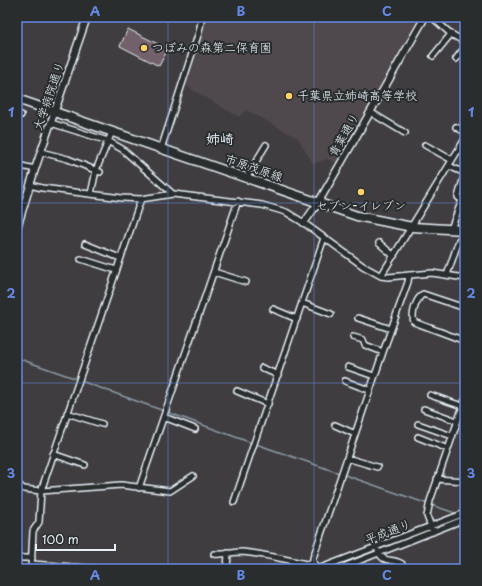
<svg xmlns="http://www.w3.org/2000/svg" width="482" height="586" font-family="'Playpen Sans','Klee One',sans-serif">
	<rect width="100%" height="100%" fill="#403d40"/>
	<filter id="ink" filterUnits="userSpaceOnUse"><feTurbulence type="fractalNoise" baseFrequency=".025" numOctaves="2"/><feDisplacementMap in="SourceGraphic" scale="8" xChannelSelector="R" yChannelSelector="G"/><feConvolveMatrix kernelMatrix="1 2 1 2 8 2 1 2 1" color-interpolation-filters="sRGB"/></filter>
	<g filter="url(#ink)">
		<path fill="#4f484d" d="M206,17H419L336,163L327,159L313,164L298,138L246,110L239,117L186,86Z"/>
		<g fill="none" stroke-linecap="round" stroke-linejoin="round">
			<path stroke="#8a9ba6" stroke-width="1.5" d="M17,358L77,379
				M81,381L164,411
				M167,412L252,443
				M256,444L428,504
				M431,505L458,514"/>
		</g>
		<path fill="#72616a" stroke="#e8f1f8" d="M128,29L168,49L159,66L120,46Z"/>
		<g fill="none" stroke-linecap="round" stroke-linejoin="round">
			<g stroke="#e8f1f8" stroke-width="8">
				<path id="minor" d="M432,17L451,34L465,42
					M433,56L451,34
					M456,59L465,47
					M370,112L405,133
					M17,114L21,115
					M51,123L108,141L122,149L173,194
					M456,127L465,132
					M425,145L452,160
					M161,149L199,32L202,17
					M41,152L68,159L100,172
					M17,165L35,169
					M449,166L465,173
					M246,178L266,145
					M30,185L42,188L122,198L141,199L173,194L262,205L286,212L304,223L363,266L381,276L388,277L432,273L465,278
					M91,194L96,170L112,132
					M451,229L462,200L458,197L465,173
					M379,243L394,256
					M85,244L120,258
					M81,259L116,270
					M214,272L246,282
					M447,275L459,240
					M381,276L465,139
					M302,303L331,314
					M465,308L423,294C416,299 411,314 414,322L465,341
					M273,309L297,319
					M358,318L391,329
					M353,337L363,340L365,345L383,352
					M348,367L374,376
					M262,368L278,375
					M345,381L369,390
					M237,391L268,404
					M430,395L465,407
					M424,409L457,421
					M67,413L102,424
					M164,417L195,429
					M418,424L452,436
					M335,425L355,434
					M418,437L448,449
					M53,454L85,465
					M347,458L377,467
					M437,479L465,481
					M17,484L24,489L41,491L121,485L170,491L193,476
					M139,488L238,201
					M234,502L324,238
					M433,532L427,516L430,501L465,400
					M378,551C384,565 392,557 402,564L403,569
					M214,554C224,555 232,552 242,552C263,554 285,559 306,564L313,562
					M17,558H32
					M32,564L99,569
					M31,569L33,531L39,522L41,491L141,199
					M227,569L228,553
					M317,569L313,562V558L383,352L408,282L409,275
					M318,569L465,513
					M338,569L465,519"/>
			</g>
			<g stroke="#e8f1f8" stroke-width="9">
				<path id="tertiary" d="M304,223L318,203L425,17
					M17,228L35,169L87,17"/>
			</g>
			<g stroke="#e8f1f8" stroke-width="11">
				<path id="primary" d="M17,99L357,216L412,227L465,230"/>
			</g>
			<use href="#minor" stroke="#2a2d2e" stroke-width="5"/>
			<use href="#tertiary" stroke="#2a2d2e" stroke-width="6"/>
			<use href="#primary" stroke="#2a2d2e" stroke-width="8"/>
		</g>
	</g>
	<path fill="none" stroke="#6487e3" stroke-width="1" stroke-opacity="0.55" d="M168,17V569M314,17V569M17,203H465M17,383H465"/>
	<g fill="#ffd166" stroke="#2a2d2e" stroke-width="1.5">
		<circle cx="144" cy="48" r="4"/>
		<circle cx="289" cy="96" r="4"/>
		<circle cx="361" cy="192" r="4"/>
	</g>
	<g text-anchor="middle" stroke-width="4" stroke-linejoin="round" paint-order="stroke">
		<g font-size="12" fill="#e8f1f8" stroke="#2a2d2e" text-anchor="start">
			<text x="152" y="52">つぼみの森第二保育園</text>
			<text x="297" y="100">千葉県立姉崎高等学校</text>
			<text x="361" y="210" text-anchor="middle">セブン-イレブン</text>
		</g>
		<g font-size="12" fill="#e8f1f8" stroke="#2a2d2e">
			<text transform="translate(49 96) rotate(-71)" y="4">大学病院通り</text>
			<text transform="translate(344 135) rotate(-60)" y="4">青葉通り</text>
			<text transform="translate(254 168) rotate(19)" y="4">市原茂原線</text>
			<text transform="translate(388 532) rotate(-21)" y="4">平成通り</text>
		</g>
		<g font-size="14" font-weight="bold" fill="#e8f1f8" stroke="#2a2d2e">
			<text x="220" y="144">姉崎</text>
		</g>
	</g>
	<rect width="482" height="586" fill="none" stroke="#2a2d2e" stroke-width="44"/>
	<path d="M36 544v6h79v-6" fill="none" stroke="#e8f1f8" stroke-width="2"/>
	<text x="42" y="544" font-size="12" fill="#e8f1f8" stroke="#2a2d2e" stroke-width="3" paint-order="stroke">100 m</text>
	<rect x="22" y="22" width="438" height="542" fill="none" stroke="#6487e3" stroke-width="1.5"/>
	<g font-size="13" text-anchor="middle" font-weight="bold" fill="#6487e3">
		<text x="95" y="16">A</text>
		<text x="241" y="16">B</text>
		<text x="387" y="16">C</text>
		<text x="11" y="117">1</text>
		<text x="471" y="117">1</text>
		<text x="11" y="298">2</text>
		<text x="471" y="298">2</text>
		<text x="11" y="478">3</text>
		<text x="471" y="478">3</text>
		<text x="95" y="580">A</text>
		<text x="241" y="580">B</text>
		<text x="387" y="580">C</text>
	</g>
</svg>
